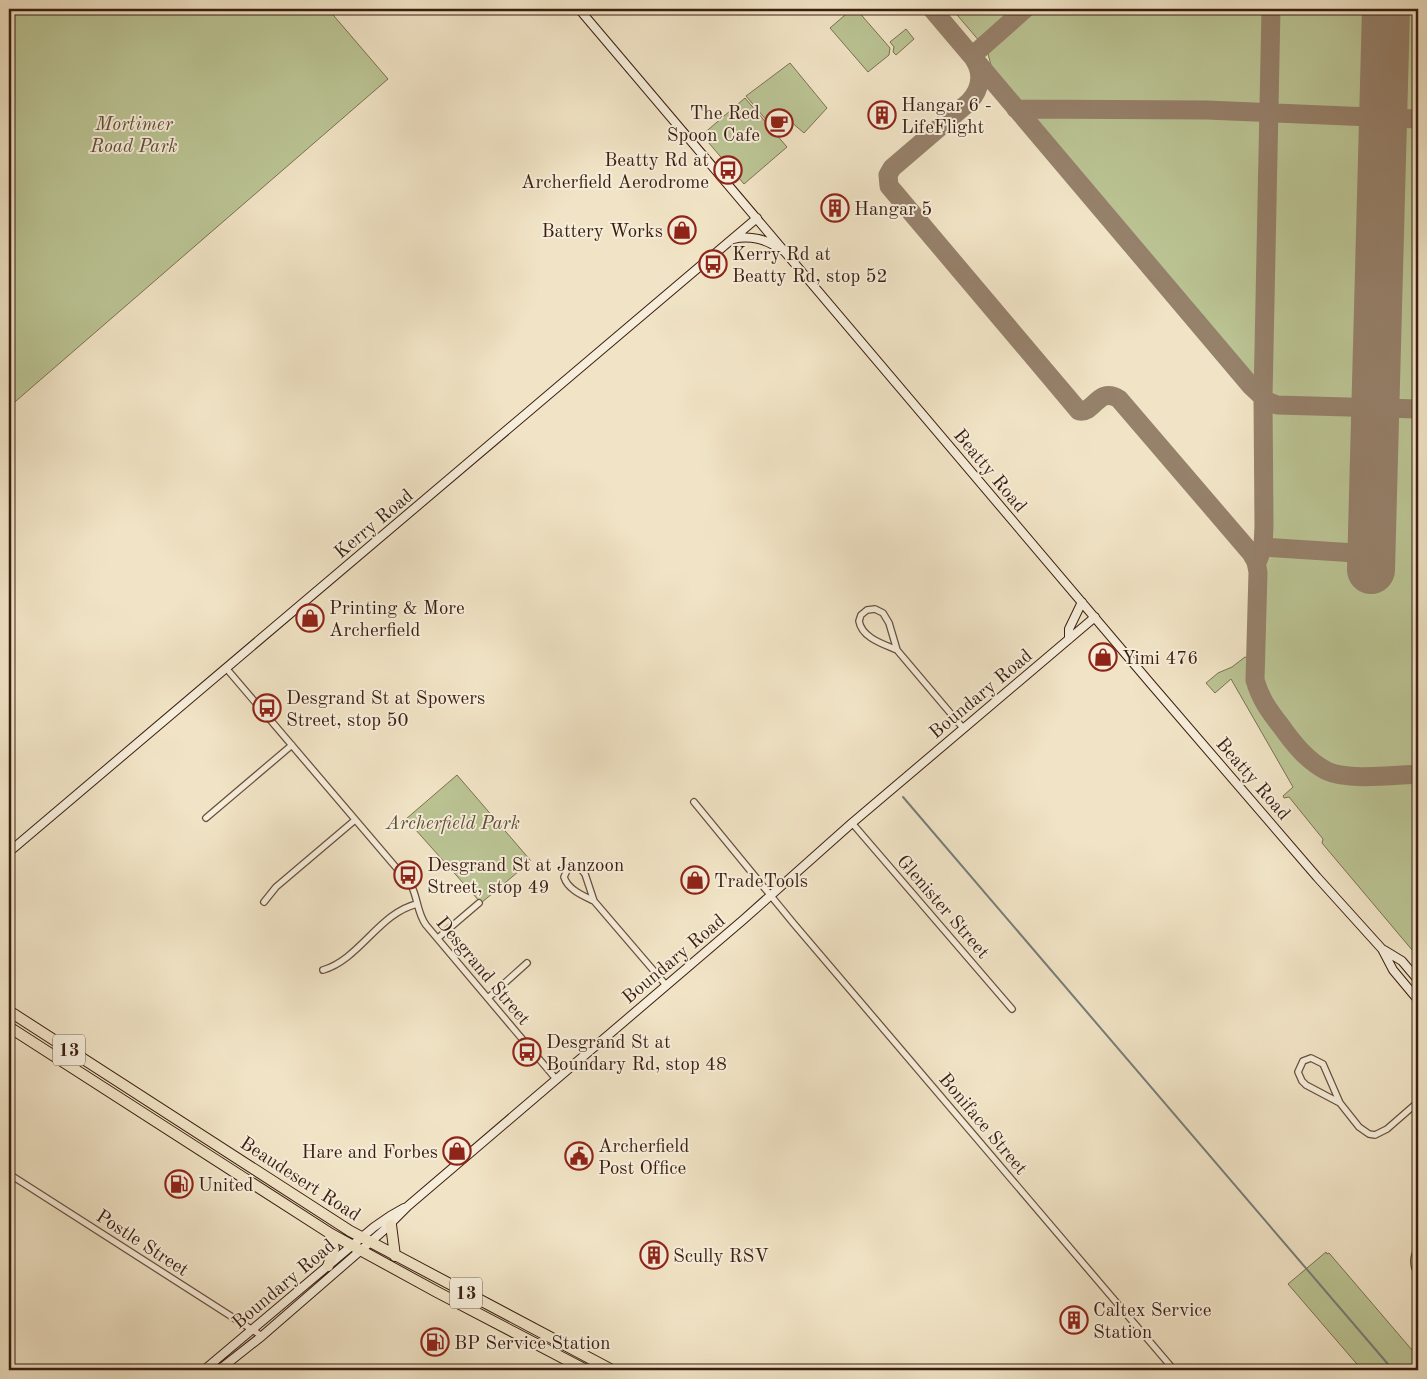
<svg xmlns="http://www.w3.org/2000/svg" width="1427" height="1379" font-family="'Old Standard TT',serif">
	<rect width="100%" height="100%" fill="#f1e4c6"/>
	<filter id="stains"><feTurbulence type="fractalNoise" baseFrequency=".004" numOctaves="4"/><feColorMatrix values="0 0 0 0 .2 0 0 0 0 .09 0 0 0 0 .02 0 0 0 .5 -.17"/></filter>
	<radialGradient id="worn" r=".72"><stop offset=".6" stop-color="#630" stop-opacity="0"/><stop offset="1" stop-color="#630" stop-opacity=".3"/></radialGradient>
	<path fill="#bbc494" stroke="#7a7152" d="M9,9H328L388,79L9,407Z
		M852,9L857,10L890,48L889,55L868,72L830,28Z
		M952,9H1418V957L1322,843L1323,839L1289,797L1284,798L1283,796L1293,787L1231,679L1215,693L1206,683L1218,673L1232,667L1245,657L1251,659C1254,665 1251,672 1254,678H1258L1261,674L1269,399L992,69L987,50Z
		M906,29L914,39L896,55L893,52L894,47L890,42Z
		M790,63L827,108L804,133L791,122L778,134L746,96Z
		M745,98L787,147L744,184L702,135Z
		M457,775L531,861L481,903L406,819Z
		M1326,1252L1327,1254L1329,1253L1418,1357V1370H1362L1288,1284Z"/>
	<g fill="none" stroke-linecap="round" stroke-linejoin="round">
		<path stroke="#777d79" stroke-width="2" d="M903,797L1393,1370"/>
		<path stroke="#96816b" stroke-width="19" d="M932,9L1251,386L1267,401L1277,405L1418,409
			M972,56L1025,9
			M974,59C983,73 981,89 969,102L892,168L888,175L889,186L1079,411C1094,414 1098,386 1119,399L1251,553L1256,562L1258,572L1255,680C1260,698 1269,711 1281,726C1293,743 1307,761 1327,771C1348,781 1394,775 1418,774
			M1016,109L1207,110L1418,119
			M1263,547L1371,554
			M1257,563L1263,547L1264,526L1263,398L1271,9"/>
		<path stroke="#96816b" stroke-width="48" d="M1371,570L1386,9"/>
		<g stroke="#68503e" stroke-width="8">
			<path id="street" d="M897,650C883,644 862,638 859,621L861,615L867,610L875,609L883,613L889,623L897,650L963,728
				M226,668L411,885C418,898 417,913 426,925L556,1079
				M694,802L794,924L1174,1370
				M206,818L292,745
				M852,823L1012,1009
				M594,901C584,896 568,890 564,877L568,868L574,866L580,868L585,874L594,901L666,985
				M264,902L276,887L355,820
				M438,938L479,903
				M323,970C360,959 379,913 417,904
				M488,998L527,963
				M1340,1103L1306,1085L1302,1081L1298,1072L1303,1061L1311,1058L1323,1064L1340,1103L1359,1127L1369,1134L1375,1135L1387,1129L1418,1102
				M9,1174L262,1336
				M1418,1248C1413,1257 1412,1265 1418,1274"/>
		</g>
		<g stroke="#3a1e10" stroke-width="10">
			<path id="secondary" d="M579,9L1151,684L1317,877L1382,949L1393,970L1418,1000
				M733,239C749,235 768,239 780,250
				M1069,639V629L1082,602
				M9,852L757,218
				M1384,950L1402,961L1418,980
				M204,1370L374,1227L390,1216L404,1208
				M219,1370L262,1336L383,1231L408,1206L743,920L852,823L1095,617"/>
		</g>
		<g stroke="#3a1e10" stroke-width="12">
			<path id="highway" d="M9,1011L350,1231L612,1370
				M9,1027L331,1234L437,1292L586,1370
				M391,1225L395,1256
				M328,1266L334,1249L331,1234"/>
		</g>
		<use href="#street" stroke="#f6edda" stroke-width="5.5"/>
		<use href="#secondary" stroke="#f6edda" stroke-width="8"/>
		<use href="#highway" stroke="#f1e4c6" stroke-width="10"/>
	</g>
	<defs>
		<g id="building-ring" transform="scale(1.4375)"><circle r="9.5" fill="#f6edda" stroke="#8f2418" stroke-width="1.5"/><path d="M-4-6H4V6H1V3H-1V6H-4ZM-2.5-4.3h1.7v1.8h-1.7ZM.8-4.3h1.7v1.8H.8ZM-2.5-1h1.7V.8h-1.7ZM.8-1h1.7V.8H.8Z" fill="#8f2418"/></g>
		<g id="cafe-ring" transform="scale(1.4375)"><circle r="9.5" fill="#f6edda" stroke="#8f2418" stroke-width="1.5"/><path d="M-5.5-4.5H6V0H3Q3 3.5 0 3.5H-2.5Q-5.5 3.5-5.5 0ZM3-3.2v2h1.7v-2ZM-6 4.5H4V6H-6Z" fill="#8f2418"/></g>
		<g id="bus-ring" transform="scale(1.4375)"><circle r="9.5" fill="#f6edda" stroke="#8f2418" stroke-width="1.5"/><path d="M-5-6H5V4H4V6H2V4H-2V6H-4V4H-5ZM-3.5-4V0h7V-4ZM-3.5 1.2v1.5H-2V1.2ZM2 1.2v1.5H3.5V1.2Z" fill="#8f2418"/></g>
		<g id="shop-ring" transform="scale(1.4375)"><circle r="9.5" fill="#f6edda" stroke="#8f2418" stroke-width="1.5"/><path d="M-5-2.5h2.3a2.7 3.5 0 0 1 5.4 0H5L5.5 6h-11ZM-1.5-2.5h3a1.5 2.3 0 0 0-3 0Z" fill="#8f2418"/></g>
		<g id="civic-ring" transform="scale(1.4375)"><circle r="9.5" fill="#f6edda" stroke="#8f2418" stroke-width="1.5"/><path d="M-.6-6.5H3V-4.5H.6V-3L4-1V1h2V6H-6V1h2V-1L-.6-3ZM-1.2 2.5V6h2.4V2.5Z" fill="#8f2418"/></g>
		<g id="fuel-ring" transform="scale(1.4375)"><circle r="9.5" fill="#f6edda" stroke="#8f2418" stroke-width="1.5"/><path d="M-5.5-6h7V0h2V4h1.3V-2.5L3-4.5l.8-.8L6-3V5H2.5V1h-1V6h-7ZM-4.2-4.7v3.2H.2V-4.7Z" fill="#8f2418"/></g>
	</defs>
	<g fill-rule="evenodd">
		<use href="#building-ring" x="882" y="115"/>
		<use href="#cafe-ring" x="779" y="123"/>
		<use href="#bus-ring" x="728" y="170"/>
		<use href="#building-ring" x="835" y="208"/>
		<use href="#shop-ring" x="682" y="230"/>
		<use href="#bus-ring" x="713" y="264"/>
		<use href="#shop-ring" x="310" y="618"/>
		<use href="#shop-ring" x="1103" y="657"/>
		<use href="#bus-ring" x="267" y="708"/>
		<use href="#bus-ring" x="408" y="875"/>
		<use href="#shop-ring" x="695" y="880"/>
		<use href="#bus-ring" x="527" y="1052"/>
		<use href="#shop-ring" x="457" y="1151"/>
		<use href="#civic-ring" x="579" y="1156"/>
		<use href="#fuel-ring" x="179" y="1184"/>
		<use href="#building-ring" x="654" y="1255"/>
		<use href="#building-ring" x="1074" y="1320"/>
		<use href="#fuel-ring" x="435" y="1342"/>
	</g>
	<g text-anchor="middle" stroke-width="4" stroke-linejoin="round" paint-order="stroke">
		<g fill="#f6edda" stroke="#725c4d" stroke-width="1">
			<rect x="53" y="1034.5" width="32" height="31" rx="4"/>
			<rect x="450" y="1277.5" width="32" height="31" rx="4"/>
		</g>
		<g font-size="18" font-weight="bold" fill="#3a1e10">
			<text x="69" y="1056">13</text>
			<text x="466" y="1299">13</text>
		</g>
		<g font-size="19" fill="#3a1e10" stroke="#f6edda" text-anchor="start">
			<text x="901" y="111">Hangar 6 -<tspan x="901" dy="22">LifeFlight</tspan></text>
			<text x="760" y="119" text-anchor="end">The Red<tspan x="760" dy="22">Spoon Cafe</tspan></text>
			<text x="709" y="166" text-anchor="end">Beatty Rd at<tspan x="709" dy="22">Archerfield Aerodrome</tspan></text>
			<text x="854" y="215">Hangar 5</text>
			<text x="663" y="237" text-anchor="end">Battery Works</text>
			<text x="732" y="260">Kerry Rd at<tspan x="732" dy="22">Beatty Rd, stop 52</tspan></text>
			<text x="329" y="614">Printing &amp; More<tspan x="329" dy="22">Archerfield</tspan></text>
			<text x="1122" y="664">Yimi 476</text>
			<text x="286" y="704">Desgrand St at Spowers<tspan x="286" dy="22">Street, stop 50</tspan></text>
			<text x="427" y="871">Desgrand St at Janzoon<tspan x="427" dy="22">Street, stop 49</tspan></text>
			<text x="714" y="887">TradeTools</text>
			<text x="546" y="1048">Desgrand St at<tspan x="546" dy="22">Boundary Rd, stop 48</tspan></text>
			<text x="598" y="1152">Archerfield<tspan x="598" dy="22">Post Office</tspan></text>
			<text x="438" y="1158" text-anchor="end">Hare and Forbes</text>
			<text x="198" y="1191">United</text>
			<text x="673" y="1262">Scully RSV</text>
			<text x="1093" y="1316">Caltex Service<tspan x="1093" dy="22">Station</tspan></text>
			<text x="454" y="1349">BP Service Station</text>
		</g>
		<g font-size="19" font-style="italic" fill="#615038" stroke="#f6edda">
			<text x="134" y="130">Mortimer<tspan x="134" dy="22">Road Park</tspan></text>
			<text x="453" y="829">Archerfield Park</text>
		</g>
		<g font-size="19" fill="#3a1e10" stroke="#f6edda">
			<text transform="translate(991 470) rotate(50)" y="7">Beatty Road</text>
			<text transform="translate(373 523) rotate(-40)" y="7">Kerry Road</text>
			<text transform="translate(980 693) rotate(-40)" y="7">Boundary Road</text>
			<text transform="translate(1254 778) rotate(49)" y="7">Beatty Road</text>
			<text transform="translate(944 906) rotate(49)" y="7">Glenister Street</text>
			<text transform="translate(673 958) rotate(-40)" y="7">Boundary Road</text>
			<text transform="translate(484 970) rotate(50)" y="7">Desgrand Street</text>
			<text transform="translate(984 1123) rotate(50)" y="7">Boniface Street</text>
			<text transform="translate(301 1178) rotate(33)" y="7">Beaudesert Road</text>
			<text transform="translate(143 1242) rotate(33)" y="7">Postle Street</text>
			<text transform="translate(283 1283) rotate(-40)" y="7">Boundary Road</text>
		</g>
	</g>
	<rect width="1427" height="1379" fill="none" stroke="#f1e4c6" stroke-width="30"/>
	<rect x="10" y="10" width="1407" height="1359" fill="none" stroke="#3a1e10" stroke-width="2.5"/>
	<rect x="15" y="15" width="1397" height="1349" fill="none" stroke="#3a1e10"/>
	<rect width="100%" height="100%" filter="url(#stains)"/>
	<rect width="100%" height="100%" fill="url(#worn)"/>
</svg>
